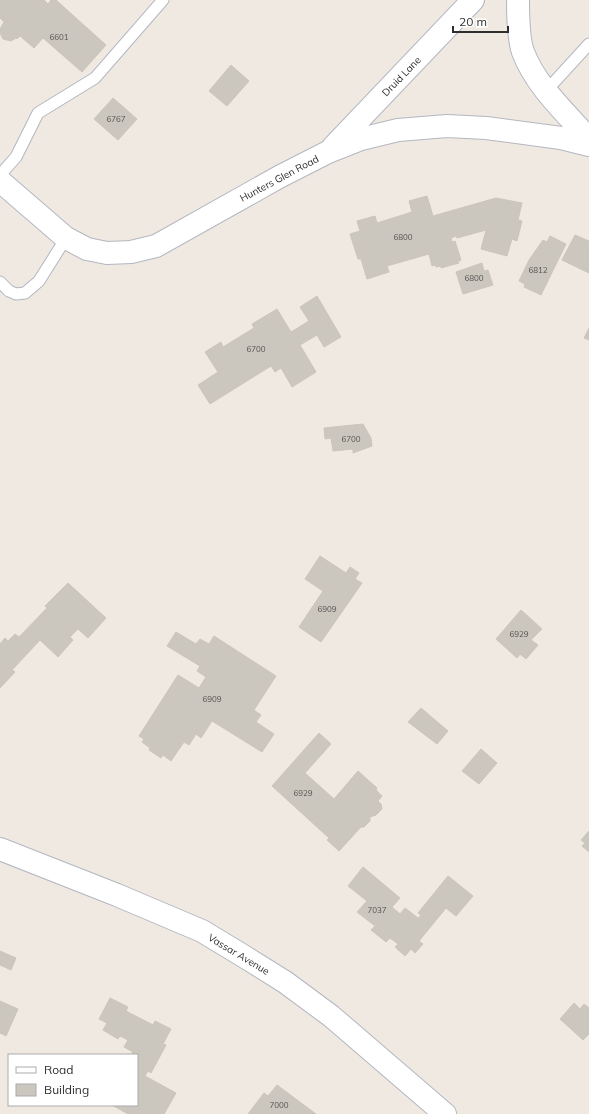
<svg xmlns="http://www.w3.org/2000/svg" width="589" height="1114" font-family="Mulish,sans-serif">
	<rect width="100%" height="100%" fill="#efe9e1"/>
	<path fill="#cbc7bf" stroke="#cbc5ba" d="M0,0H44L48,4L51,0H56L106,45L82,72L43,38L34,48L20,36L17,39L16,38L11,41L3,39L0,33V29L4,22L0,18Z
		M231,65L249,81L227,106L209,91Z
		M113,98L137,119L118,140L94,119Z
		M427,196L433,216L496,198L522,203L518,220L522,221L517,241L512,239L507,256L481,249L486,230L457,238L456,236L451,238L452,242L455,241L461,260L458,261L459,263L441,268V266L436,267L435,265L432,266L429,254L387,266L389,272L367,279L361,259H358L350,234L360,231L357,221L375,216L377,223L412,212L409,201Z
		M575,235L589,241V273L562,260Z
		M550,236L566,244L541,295L524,287L525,284L519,281L529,260L543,240L547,242Z
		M482,263L484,271L488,270L493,285L463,294L456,272Z
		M317,296L341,337L324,347L317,335L300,345L316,372L292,387L281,368L275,372L271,366L210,404L198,385L218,372L205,352L221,342L223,347L254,328L252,324L277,309L291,332L309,321L300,307Z
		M589,328V340L584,338Z
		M363,424L371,438L372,446L353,453V449L333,451L331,438L325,439L324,428Z
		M320,556L346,573L350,567L359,573L355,579L362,583L321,642L299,627L323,591L305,579Z
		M68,583L106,618L88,638L78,629L70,637L73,640L58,657L40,640L12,670L15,672L0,688V644L5,638L8,641L15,634L19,637L47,608L45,606Z
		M521,610L542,629L531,640L538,645L526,659L520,654L517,658L496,639Z
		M176,632L196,644L200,639L209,644L214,636L276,676L254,710L261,715L256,722L274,734L262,752L212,721L201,738L196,734L189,745L184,742L171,761L163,755L161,758L149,750L150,748L142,742L144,739L139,736L178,675L199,688L206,677L197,671L200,666L167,646Z
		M421,708L448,731L437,744L408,722Z
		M319,733L331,744L305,773L334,799L358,771L377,788L376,790L382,796L378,801L381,804L382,809L376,815L370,817V821L364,827H361L339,851L327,840L329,838L272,786Z
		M481,749L497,763L479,784L462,771Z
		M589,831V852L582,846L585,843L581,840Z
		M363,867L400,898L392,907L400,914L405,908L418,918L421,915L418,913L448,876L473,896L456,916L446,908L419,941L423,944L415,953L411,949L405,956L395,947L398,944L390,938L386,942L371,930L375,926L357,912L367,901L348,886Z
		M0,951L16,958L11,970L0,965Z
		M110,998L128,1007L126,1011L153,1025L155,1021L171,1029L163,1044L166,1045L151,1073L148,1071L145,1076L176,1093L164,1114H128L112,1105H137V1055H131L133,1052L124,1047L128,1040L120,1036L118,1039L103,1030L107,1023L99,1019Z
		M0,1001L18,1009L6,1036L0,1033Z
		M574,1003L580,1009L584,1004L589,1008V1034L583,1040L560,1019Z
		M277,1085L316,1114H248L264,1093L268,1096Z"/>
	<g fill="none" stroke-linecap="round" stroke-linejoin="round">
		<g stroke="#b4b7c1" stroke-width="13">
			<path id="lane" d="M546,91L589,44
				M0,175L16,157L38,113L95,78L163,0
				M0,282L9,291L16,294L25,293L39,281L66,238"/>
		</g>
		<g stroke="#b4b7c1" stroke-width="24">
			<path id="street" d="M518,0C518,15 518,38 523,52C536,86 565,112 589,139
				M333,147L473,0
				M0,181L66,238L87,249L107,253L131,252L156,246L279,177L328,152L361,139L398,130L447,126L486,128L561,138L589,145
				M0,849L117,895L202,931L245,957L285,982L331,1016L445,1114"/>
		</g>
		<use href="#lane" stroke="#fff" stroke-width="11"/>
		<use href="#street" stroke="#fff" stroke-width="22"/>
	</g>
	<g text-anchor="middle" stroke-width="3" stroke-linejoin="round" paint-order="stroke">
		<g font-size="8" fill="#555452">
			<text x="59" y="40">6601</text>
			<text x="116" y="122">6767</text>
			<text x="403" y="240">6800</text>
			<text x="538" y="273">6812</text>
			<text x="474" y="281">6800</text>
			<text x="256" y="352">6700</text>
			<text x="351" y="442">6700</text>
			<text x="327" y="612">6909</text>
			<text x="519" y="637">6929</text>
			<text x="212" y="702">6909</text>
			<text x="303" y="796">6929</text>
			<text x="377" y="913">7037</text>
			<text x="279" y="1108">7000</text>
		</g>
		<g font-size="10" fill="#2e2e2e" stroke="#fff">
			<text transform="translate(401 76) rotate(-46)" y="4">Druid Lane</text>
			<text transform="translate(279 178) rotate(-28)" y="4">Hunters Glen Road</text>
			<text transform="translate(239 954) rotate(31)" y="4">Vassar Avenue</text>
		</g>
	</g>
	<rect x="8" y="1054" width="130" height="52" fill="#ffffff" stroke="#ababab"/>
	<rect x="16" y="1067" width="20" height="6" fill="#ffffff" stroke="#ababab"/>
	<text x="44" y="1074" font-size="12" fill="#2e2e2e">Road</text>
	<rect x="16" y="1084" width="20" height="12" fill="#cbc7bf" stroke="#ababab"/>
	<text x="44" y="1094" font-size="12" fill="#2e2e2e">Building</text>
	<path d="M453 26v6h55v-6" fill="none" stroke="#2e2e2e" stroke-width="2"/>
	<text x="459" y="26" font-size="12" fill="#2e2e2e" stroke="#ffffff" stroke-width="3" paint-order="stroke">20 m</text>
</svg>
